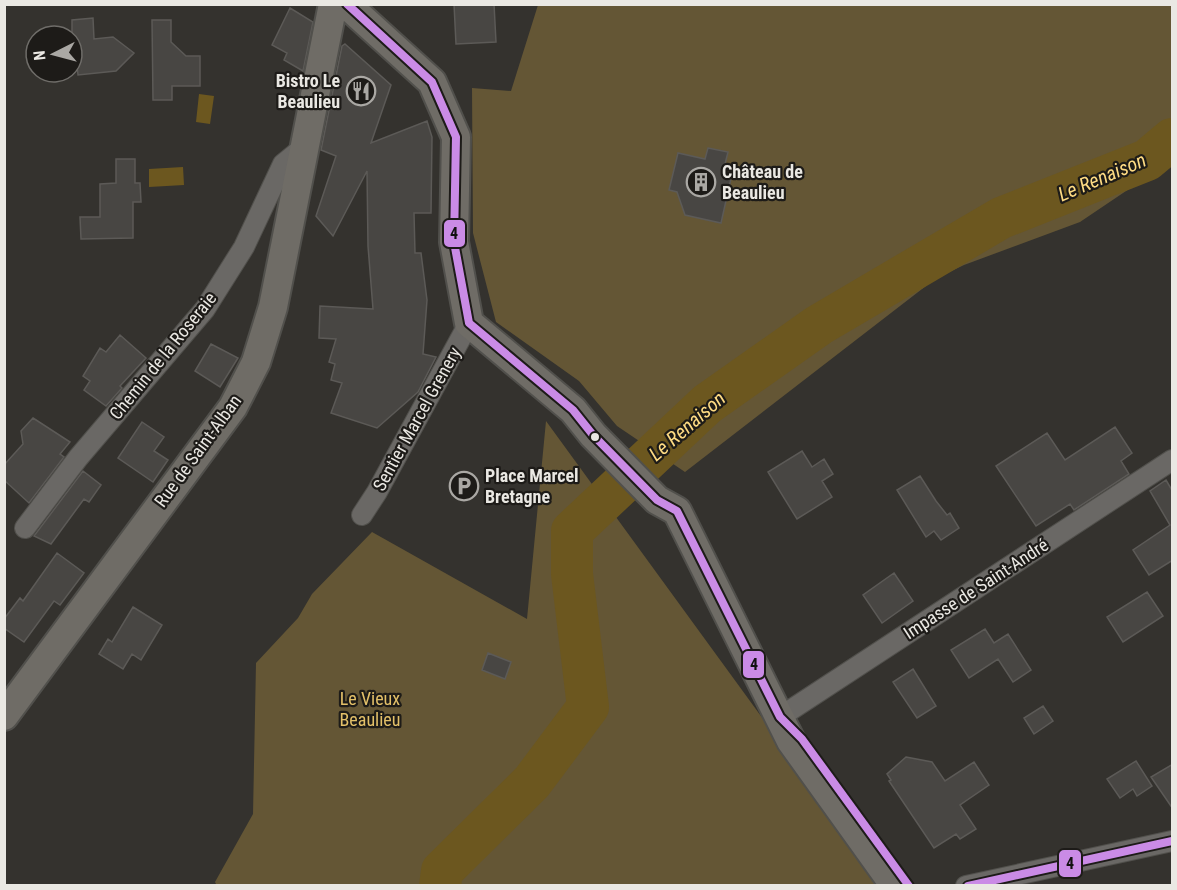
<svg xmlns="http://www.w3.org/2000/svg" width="1177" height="890" font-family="'Roboto Condensed',sans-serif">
	<rect width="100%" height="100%" fill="#34322e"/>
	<path fill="#645635" d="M538,5H1172V160L1080,222L964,265L935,279L685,472L617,426L579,381L496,322L473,233L472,88L511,91Z
		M546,421L884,885L217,886L215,882L253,814L256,663L298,618L312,594L372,532L527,619Z"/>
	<path fill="#6c571f" d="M199,94L214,96L210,124L196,122Z
		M183,167L184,185L149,187V169Z"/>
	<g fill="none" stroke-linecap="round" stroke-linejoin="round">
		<path stroke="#6c571f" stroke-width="42" d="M440,886L442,871L532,782L588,707L572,574V531L707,404L819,325L1001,218L1147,160L1172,139"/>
	</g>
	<path fill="#484643" stroke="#5c5a57" stroke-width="1.5" d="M454,4H494L496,42L456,44Z
		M290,8L313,22L303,71L284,60L287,53L272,45Z
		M93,18L94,39L113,37L134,53L116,71L78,75L77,65H72V20Z
		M152,20H171V42L186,56H200V86H172V100H153Z
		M345,44L391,85L371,143L427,121L432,137L431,213H414L415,253H421L427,300L423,354L436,357L418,392L377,428L331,413L342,383L331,380L335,364L329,362L336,339L319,338L320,306L373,309L368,246L367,171L333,236L316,216L336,156L321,150L342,46Z
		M708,148L728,152L723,172L732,174L721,223L685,215L677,192L669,190L678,153L705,159Z
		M116,159H135V183H140L141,202H133V238L81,239L80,217H100V184L116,183Z
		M120,335L146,358L120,386L122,388L106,406L84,390L90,381L83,376L100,348L106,352Z
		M211,344L238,358L220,387L195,371Z
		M33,418L70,442L60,454L64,457L29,503L4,480V465L23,444L21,431Z
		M142,422L164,437L154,451L168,460L153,482L118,458Z
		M1115,427L1132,453L1121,461L1129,474L1074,510L1070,504L1036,526L996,466L1047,433L1065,460Z
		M802,451L812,467L824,459L833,474L822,481L832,497L797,519L768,472Z
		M83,471L101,485L89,502L84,499L51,544L34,536Z
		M920,476L936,501L947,515L950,513L959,528L941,540L934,531L926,537L897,490Z
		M1166,480L1173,492V560L1149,575L1133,550L1170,525L1150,491Z
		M57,553L84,573L60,605L54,601L24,642L4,628V619L20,598L23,601Z
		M894,573L913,601L882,623L863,595Z
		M1147,592L1163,616L1123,642L1107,617Z
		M133,607L162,625L141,660L132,654L123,669L99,654L108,639L112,642Z
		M985,629L994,643L1008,634L1031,670L1013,682L998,659L969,678L951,650Z
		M488,653L511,662L505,679L482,670Z
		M913,669L936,706L917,718L893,682Z
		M1043,706L1053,721L1034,734L1024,718Z
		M906,757L932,762L945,781L974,762L989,785L960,805L976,829L960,839L956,834L934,848L889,781L891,780L887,774Z
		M1136,761L1152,786L1137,796L1133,789L1120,798L1107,779Z
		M1173,764V809L1151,777Z"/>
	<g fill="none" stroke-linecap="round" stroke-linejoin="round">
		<g stroke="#51504c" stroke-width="22">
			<path id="street" d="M362,515L377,492L469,323
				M25,528L78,458L205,309L244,247L283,164L305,146
				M780,717L1172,460
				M966,886L1172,841"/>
		</g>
		<g stroke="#51504c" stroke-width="32">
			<path id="secondary" d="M346,4L432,82L456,137L454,242L469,323L573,410L593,435L657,500L677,511L791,741L895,886
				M4,716L233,407L256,362L273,307L333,4"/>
		</g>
		<use href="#street" stroke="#6a6865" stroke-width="20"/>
		<use href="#secondary" stroke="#6f6c66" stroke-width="28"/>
		<g stroke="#1d1b18" stroke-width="12">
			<path id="bus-1" d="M347,4L432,82L456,137L454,242L469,323L573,410L593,435L657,500L677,511L780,717L802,739L909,886
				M968,886L1172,841"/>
		</g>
		<use href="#bus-1" stroke="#ca8be6" stroke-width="8"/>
	</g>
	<defs>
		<g id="restaurant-ring" transform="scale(1.5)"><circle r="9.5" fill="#1d1b18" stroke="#aaa8a4" stroke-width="1.5"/><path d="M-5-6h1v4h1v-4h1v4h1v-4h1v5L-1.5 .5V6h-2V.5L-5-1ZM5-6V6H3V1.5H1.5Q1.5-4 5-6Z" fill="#aaa8a4"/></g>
		<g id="building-ring" transform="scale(1.5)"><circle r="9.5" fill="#1d1b18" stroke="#aaa8a4" stroke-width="1.5"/><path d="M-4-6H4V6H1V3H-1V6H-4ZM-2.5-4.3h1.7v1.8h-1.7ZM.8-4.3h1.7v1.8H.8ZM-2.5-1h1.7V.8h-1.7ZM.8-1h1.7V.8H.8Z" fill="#aaa8a4"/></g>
		<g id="parking-ring" transform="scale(1.5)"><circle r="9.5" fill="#1d1b18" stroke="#aaa8a4" stroke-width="1.5"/><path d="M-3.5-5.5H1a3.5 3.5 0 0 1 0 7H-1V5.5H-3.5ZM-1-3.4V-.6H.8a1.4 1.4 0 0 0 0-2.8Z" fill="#aaa8a4"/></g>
	</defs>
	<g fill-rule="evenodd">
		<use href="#restaurant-ring" x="361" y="91"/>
		<use href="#building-ring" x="701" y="182"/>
		<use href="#parking-ring" x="464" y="486"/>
	</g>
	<circle fill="#eae8e3" stroke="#1d1b18" stroke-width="2" cx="595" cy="437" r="5"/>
	<g text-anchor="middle" stroke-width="4.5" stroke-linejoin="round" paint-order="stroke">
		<g font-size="18" font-weight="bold" fill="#eae8e3" stroke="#1d1b18" text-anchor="start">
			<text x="340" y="87" text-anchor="end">Bistro Le<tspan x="340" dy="21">Beaulieu</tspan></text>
			<text x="722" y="178">Château de<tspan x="722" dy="21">Beaulieu</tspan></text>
			<text x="485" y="482">Place Marcel<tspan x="485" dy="21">Bretagne</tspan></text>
		</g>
		<g font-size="18" fill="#eae8e3" stroke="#1d1b18">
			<text transform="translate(163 356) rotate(-51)" y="6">Chemin de la Roseraie</text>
			<text transform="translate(417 419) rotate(-61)" y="6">Sentier Marcel Grenery</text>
			<text transform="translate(198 451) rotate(-54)" y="6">Rue de Saint-Alban</text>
			<text transform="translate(976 589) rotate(-33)" y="6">Impasse de Saint-André</text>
		</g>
		<g font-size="18" fill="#e3c069" stroke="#1d1b18">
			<text x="370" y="705">Le Vieux<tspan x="370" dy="21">Beaulieu</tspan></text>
		</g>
		<g font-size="20" font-style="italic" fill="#fedb83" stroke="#1d1b18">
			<text transform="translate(1102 177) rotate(-23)" y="7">Le Renaison</text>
			<text transform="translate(687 426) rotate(-41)" y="7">Le Renaison</text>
		</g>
	</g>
	<g stroke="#1d1b18" stroke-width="2">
		<rect x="443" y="219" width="23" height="29" rx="6" fill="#ca8be6"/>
		<rect x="742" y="650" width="23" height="29" rx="6" fill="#ca8be6"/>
		<rect x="1058" y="849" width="24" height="29" rx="6" fill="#ca8be6"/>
	</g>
	<g font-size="16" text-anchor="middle" font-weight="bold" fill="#111">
		<text x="454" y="239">4</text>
		<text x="754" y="670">4</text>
		<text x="1070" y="869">4</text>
	</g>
	<rect width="1177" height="890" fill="none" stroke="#eae8e3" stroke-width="12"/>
	<g transform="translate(54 54) rotate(264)"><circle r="28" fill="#1d1b18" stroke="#6f6d69" stroke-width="1.5"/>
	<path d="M0-4.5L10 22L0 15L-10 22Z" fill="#aaa8a4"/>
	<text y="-9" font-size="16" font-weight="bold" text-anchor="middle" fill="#eae8e3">N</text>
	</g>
</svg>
